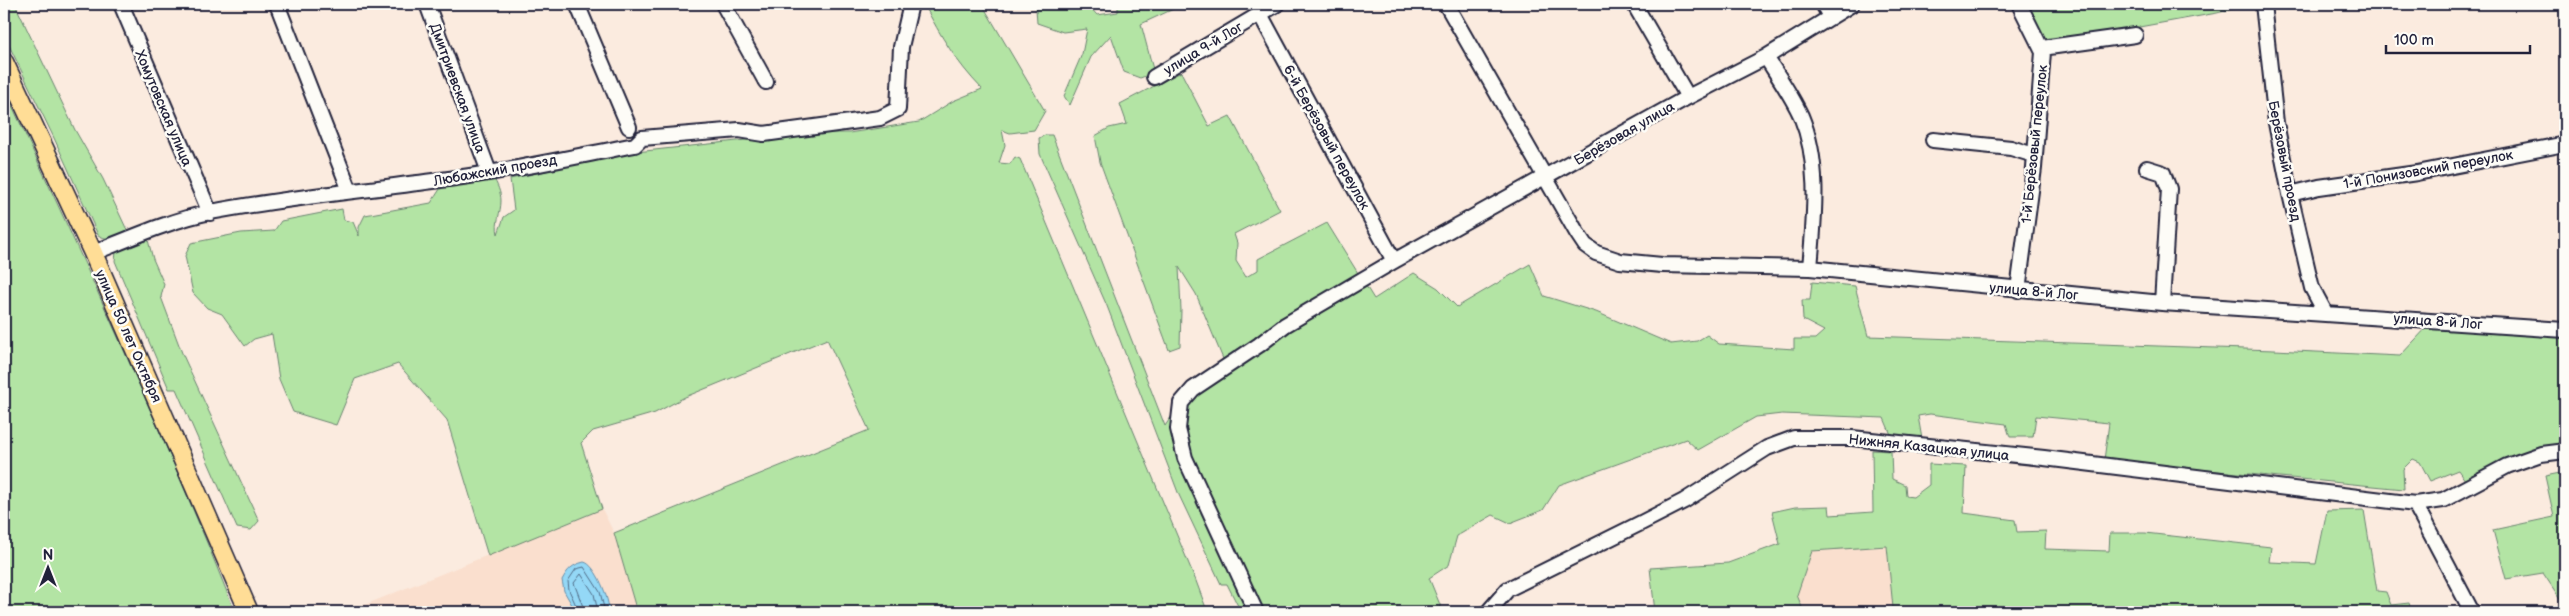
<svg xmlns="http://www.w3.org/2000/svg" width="2569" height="616" font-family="'Balsamiq Sans',sans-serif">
	<rect width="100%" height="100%" fill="#fbebdf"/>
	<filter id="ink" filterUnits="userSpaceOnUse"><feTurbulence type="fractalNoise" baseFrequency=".02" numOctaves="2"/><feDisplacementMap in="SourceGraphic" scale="10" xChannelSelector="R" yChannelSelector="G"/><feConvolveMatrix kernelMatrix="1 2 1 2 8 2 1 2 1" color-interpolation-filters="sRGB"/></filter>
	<g filter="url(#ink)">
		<path fill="#fadfce" d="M602,509L614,533L637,612H347Z
			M1887,546L1893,608L2001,612H1804L1797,595L1812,551Z"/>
		<path fill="#b3e4a4" stroke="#6a8370" d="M4,4H15L75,130L103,179L127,230C117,237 109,242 98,235L54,138L4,35Z
			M924,4H982L1045,111L1034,130L1010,133L1002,130L1005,145L999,163L1010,164L1015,157L1020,159L1196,581L1206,608L1203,612H637L614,533L869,430L827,339L685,397L655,413L593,431L581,443L602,509L488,556L447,420L398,364L355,379L336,425L293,412L279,379L272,334L254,339L245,346L222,314L207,308L193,293L185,256L191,243L241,233L274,231L281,221L342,209L344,220L353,222L359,236V227L365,215L431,203L442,186L493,177C497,184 501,192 501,201C501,213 495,222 498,234L504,217L514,210L510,179L627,153L810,133H849L919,122L953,101L982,89C956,62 941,37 924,4Z
			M1051,4H1087L1097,15L1118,12V4H1184L1141,24L1154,73L1140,78L1124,72L1111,35L1091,57L1070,105L1064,96L1082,54L1087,29L1063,32L1037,23L1036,9Z
			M1216,4H1249L1251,10Z
			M2027,4H2252L2217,13L2056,42L2042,37Z
			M1181,72L1209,126L1230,116L1280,210L1234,234L1237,243L1236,261L1246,277L1258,270V259L1327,223L1374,299L1414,273L1438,288L1457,307L1530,264L1544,296L1596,312L1671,344L1697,341L1707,335L1719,344L1794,349V339H1815L1824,331L1803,320L1802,300H1810L1812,282L1855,286L1868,336L2274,350L2400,356L2429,325L2565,335V446L2498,465L2465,480L2458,470L2430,481L2420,462L2413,459L2403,469L2404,489L2104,460L2109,423L2036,416L2033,437H2010L2006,424L1930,414L1918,416L1922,439L1892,437L1884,418L1782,414L1756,417L1698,450L1686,439L1559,485L1543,510L1510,523L1493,515L1457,536L1449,565L1429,578L1443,612H1241L1227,584H1221L1179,495L1107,306L1040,154L1039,138L1045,135H1052L1165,426L1194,383L1223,359L1196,294L1179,267L1181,310L1180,346L1169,350L1100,162L1095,136L1109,128L1127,124L1120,104Z
			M4,88C84,262 165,435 235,612H4Z
			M148,240L153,259L164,284L161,297L182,353L259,521L251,530L237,528L176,389H169L115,261L116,252Z
			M1872,450L1891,451L1892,479L1905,485L1906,496L1913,497L1929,485V464L1966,466L1964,513L2015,520L2017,532L2046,531L2045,549L2109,551L2110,533H2145L2271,547L2269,562L2316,564L2327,511L2364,510L2377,591L2386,592L2391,605L2409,603L2412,612H1972L1893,608L1887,546L1812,551L1797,595L1804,612H1655L1650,568L1728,563L1780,544L1772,512L1795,507L1829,506L1830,515L1873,512Z
			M2565,472V612H2562L2561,600L2543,573L2506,579L2493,530L2554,517L2545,476Z"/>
		<path fill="#94d8f6" stroke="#668fab" d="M584,562C596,564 610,601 609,612H576L564,591L562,580C568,569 572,565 584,562Z"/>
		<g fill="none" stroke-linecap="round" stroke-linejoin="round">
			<path stroke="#506b86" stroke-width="1" d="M579,612L569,590L568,581L576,569L584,567L600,592L605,612
				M585,612L574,583L581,574L594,594L598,612"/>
			<g stroke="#22223b" stroke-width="18">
				<path id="minor" d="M121,4L210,213
					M277,4L350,191
					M427,4L489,172
					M577,4L629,127
					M723,4L766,82
					M1446,4L1577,233L1585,245L1596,253L1620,261L1662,265L1810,268L2162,303L2565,330
					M1634,4L1688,97
					M1823,4L1830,17
					M2263,4L2276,123L2290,194L2312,288L2326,314
					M1260,14L1394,261
					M2042,48L2135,35
					M1766,57C1778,76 1792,96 1801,116C1821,164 1814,218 1810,268
					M1154,77L1277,4
					M1933,140L2011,148L2034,155
					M2147,168L2163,173L2169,189L2162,303
					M2290,194L2319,187L2417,173L2565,144
					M93,253C131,238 171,220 211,212C284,198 359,191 433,181C501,173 568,158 635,145L642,138L739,130L764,134L880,118L898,109L901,47L911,4
					M2018,290L2034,168L2043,52L2019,4
					M2415,504L2472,612
					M1256,612L1185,458L1178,429L1181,403L1193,389L1259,345L1285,325L1394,261L1688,97L1766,57L1852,4
					M1488,612L1508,589L1643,522L1684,501L1767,448L1794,438H1852L2044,458L2415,504L2443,500L2507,466L2541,454L2565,451"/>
			</g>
			<g stroke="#22223b" stroke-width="21">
				<path id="major" d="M4,62L93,253L249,612"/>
			</g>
			<use href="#minor" stroke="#fdfcf7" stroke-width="14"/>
			<use href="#major" stroke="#ffdd96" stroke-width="18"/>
		</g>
	</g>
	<g text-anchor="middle" stroke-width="5" stroke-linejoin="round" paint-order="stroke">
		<g font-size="14" fill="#22223b" stroke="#fdfcf7">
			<text transform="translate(1203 48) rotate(-31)" y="5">улица 9-й Лог</text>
			<text transform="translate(458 88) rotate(70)" y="5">Дмитриевская улица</text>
			<text transform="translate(164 108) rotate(67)" y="5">Хомутовская улица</text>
			<text transform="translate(1624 133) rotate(-30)" y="5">Берёзовая улица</text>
			<text transform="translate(1327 137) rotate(61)" y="5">6-й Берёзовый переулок</text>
			<text transform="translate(2034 144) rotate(-84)" y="5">1-й Берёзовый переулок</text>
			<text transform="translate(2285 161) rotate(79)" y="5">Берёзовый проезд</text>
			<text transform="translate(2428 169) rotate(-10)" y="5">1-й Понизовский переулок</text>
			<text transform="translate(495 170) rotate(-10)" y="5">Любажский проезд</text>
			<text transform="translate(2034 291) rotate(5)" y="5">улица 8-й Лог</text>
			<text transform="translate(2438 321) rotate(4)" y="5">улица 8-й Лог</text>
			<text transform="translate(129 336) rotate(66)" y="5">улица 50 лет Октября</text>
			<text transform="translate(1929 447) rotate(6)" y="5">Нижняя Казацкая улица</text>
		</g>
	</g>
	<rect width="2569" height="616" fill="none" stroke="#fdfcf7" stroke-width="20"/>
	<rect x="10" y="10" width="2549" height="596" fill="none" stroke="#22223b" stroke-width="2" filter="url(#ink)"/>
	<g transform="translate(48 568)" stroke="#fdfcf7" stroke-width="4" paint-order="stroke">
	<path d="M0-4L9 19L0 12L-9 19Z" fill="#22223b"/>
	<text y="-8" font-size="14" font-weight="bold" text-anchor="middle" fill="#22223b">N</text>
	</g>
	<path d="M2386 45v8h144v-8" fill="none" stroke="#22223b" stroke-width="2.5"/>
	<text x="2394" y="45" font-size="15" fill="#22223b" stroke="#fdfcf7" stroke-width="4" paint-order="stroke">100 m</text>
</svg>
